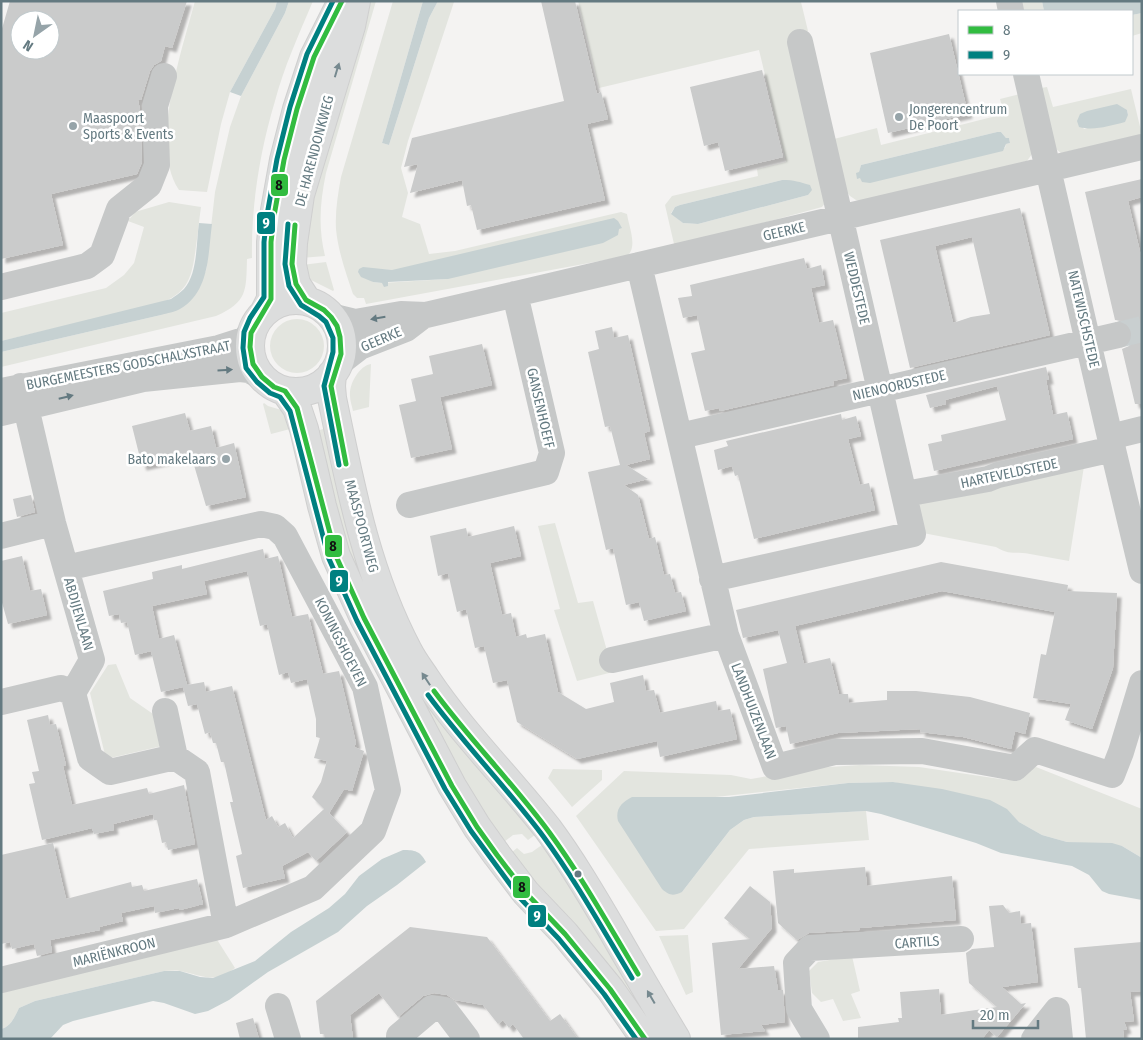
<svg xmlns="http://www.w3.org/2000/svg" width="1143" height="1040" font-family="'Fira Sans Condensed',sans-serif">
	<defs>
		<filter id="shadow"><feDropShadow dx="4.5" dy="4.5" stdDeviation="1" flood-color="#0004"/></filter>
	</defs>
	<rect width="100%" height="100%" fill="#f4f3f2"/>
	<path fill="#e3e5df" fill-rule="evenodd" d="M195,1H277L275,9L230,92L221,124L207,192L179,190C149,146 182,50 195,1Z
		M289,1H313C299,34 284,67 275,101C260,151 251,205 252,258L247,259C246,290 248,302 216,316L1,367V352L161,315L206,271L215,192L230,127L241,96L285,13Z
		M366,1H376L326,173C320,202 318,227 325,256L301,258V243Z
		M393,1H423L382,143L389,145L429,18L438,1H457L454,2L408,141L401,168L408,193L402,217L420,224L429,254L455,251L621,212L627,214C629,227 638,247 627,256L366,304L364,298H357L353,294C346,273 338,251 336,229C335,211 338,194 341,177ZM359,269L392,270L448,279L382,283L373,282L359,272Z
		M578,1H803L801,2L808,31L790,36L826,202L822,207L677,246L674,244L665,205L672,196L758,176L757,169L786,162L759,50L599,88ZM782,180L808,185L809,192L808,195L698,224L683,223L671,213L675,207L680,205Z
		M1019,1H1042L1044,11H1022Z
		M1142,13V33L1132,36V15Z
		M1047,87L1053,107L1131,89L1142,135L1061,153L1056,149L1041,88ZM1127,110L1128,115L1127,116L1084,129L1079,120Z
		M1020,94L1032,154L1027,161L863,202L856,200L850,196L847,192L834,139L877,128L881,145L1004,114L1000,99ZM997,132H1001L1006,138H1009L1010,143L1006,144L1005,148L859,172L861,165Z
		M169,202L201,207C199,220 198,233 196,246C192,277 189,293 158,304L1,341V313L106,288L124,275L134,263L144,227L128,221L135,212Z
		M326,262L334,290L333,291L309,279L302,265Z
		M270 346a27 27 0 1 1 54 0a27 27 0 1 1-54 0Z
		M371,364L369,407L353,411C352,406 350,401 350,396C349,384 359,366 371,364Z
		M264,403L268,406L288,412L294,428L271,434L263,404Z
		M330,427L360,553L539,832L528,840L522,834L513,835L499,846L345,556L313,432Z
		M1085,460L1069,561C1056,559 1043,556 1030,554C1015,551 1011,556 996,547L923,533L917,501Z
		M555,523L578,603L593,601L613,672L577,681L554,610L560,609L538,526Z
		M116,664L130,698L156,716L162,746L106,759L90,693L108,665Z
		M860,765L919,767L1007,780L1036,767L1142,809V858L1122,846L1067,842L1042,835L1019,822L1006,809L893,782L848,783L706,798L682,892L730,830L744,820L754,817L866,811L869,840L749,849L684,929L656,931L576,816L624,771L731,775L751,779L814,768Z
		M553,769L602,770V780L572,807L548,778Z
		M546,842L666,1039H653L507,856L517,848L524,854L532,852Z
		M688,935L693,992L686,995L659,936Z
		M216,938L235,968C214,985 202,975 180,971C175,970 169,971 164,971L35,1001L19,1008C15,1016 11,1027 1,1029V992Z
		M852,956L860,991L851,994L861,1018L843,1021L833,999L821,1002L812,993L809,971L818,962Z"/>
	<path fill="#c6d1d2" d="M277,1H289L285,13L241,96L230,92L275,9Z
		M423,1H438L429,18L389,145L382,143Z
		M1042,1H1142V13L1132,15V11H1044Z
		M1117,104L1127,110L1128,115L1125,122C1109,126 1094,131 1079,127L1077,121L1080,114L1087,111Z
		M997,132H1001L1006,138H1009L1010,143L1006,144L1003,151L870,183L862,182L860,178L857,179L856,173L859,172L861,165Z
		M782,180C795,180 799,182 810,185L812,190L808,195L698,224L683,223L671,214L675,207L680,205Z
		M614,218L618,221L622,228L619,229L618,235L603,243L448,279L388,282V286L384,287L382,283L373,282L361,277L358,272L359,269L363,267L392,270Z
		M199,223L212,224C208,253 210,292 180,309C175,312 167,313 161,315L1,352V341L171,299C175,296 180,293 184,289C198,273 196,243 199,223Z
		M893,782L942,789L990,800L1007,809L1019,822L1042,835L1067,842L1112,843L1122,846L1142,858V900L1109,894L1102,891L1089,875L1072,866L1001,853L976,843L881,814L866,811L754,817L744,820L730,830L682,892C673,896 670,896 662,889L618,821C615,809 622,802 632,797H729L848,783Z
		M403,850C415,850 420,851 426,862L397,885L367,906L338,932L268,972L229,1000L208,1011L195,1014L164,1003L153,1001L73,1021L63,1025L50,1039H1V1029C11,1027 15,1016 19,1008L35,1001L164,971H180L200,977L213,978L255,961L291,932L329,908L345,894L359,876L382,859Z"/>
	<path fill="#cacbcb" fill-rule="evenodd" filter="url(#shadow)" d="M10,1H187L172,48L165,46L161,61L154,65L150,71L141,100H138L140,110L142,162L137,174L51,194L63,245L1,259V32ZM20,20H50V50H20Z
		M541,1H575L597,94L601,92L608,119L587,124L605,200L477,230L471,205L467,206L462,180L410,193L418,164L404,167L412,138L564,101Z
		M949,34L968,114L888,133L870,53Z
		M762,70L783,157L725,171L718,142L704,146L690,87Z
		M1142,179V197L1128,201L1142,260V404H1135L1122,349L1129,346L1132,340V331L1129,324L1123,321L1115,320L1085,192Z
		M1020,208L1050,335L910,368L880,240ZM972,237L990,314L971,317L953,323L935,246Z
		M804,258L807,269L821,265L825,285L811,288L819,323L833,320L847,378L833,381L834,385L720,411L719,408L705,411L691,353L705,350L697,315L683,318L678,298L692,296L690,285Z
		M612,327L614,338L628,335L650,431L644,433L650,459L626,465L648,479L624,485L638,495L649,539L655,537L664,575L670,574L675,593L681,592L686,611L644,621L639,602L626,605L613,548L606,550L588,472L620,465L610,426L605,427L588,352L599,349L595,331Z
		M482,344L492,385L440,397L452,449L411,458L399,405L416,401L411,379L433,374L429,356Z
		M1046,367L1049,380H1046L1053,415L1067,412L1073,439L934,471L928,444L942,441L941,435L1006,420L997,386L945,400L946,404L930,408L926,395Z
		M185,413L190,431L211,426L216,448L234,443L246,497L206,506L191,455L142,466L132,426Z
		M841,414L842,420L856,416L861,436L848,439L860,485L869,483L875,510L754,539L738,475L735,476L732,466L718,470L714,450L728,446L726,441Z
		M31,495L35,512L17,517L13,499Z
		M514,526L521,556L490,563L502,615L511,613L516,637L526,634L527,638L545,634L558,692L586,709L614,702L610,683L643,675L646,691L654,690L660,713L716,701L718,711L730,709L737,739L660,757L657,741L577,759L517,722L507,680L493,683L484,646L475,648L466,609L457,612L448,573L438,576L430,536L466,528L468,537Z
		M263,549L265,559L278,556L292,617L308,614L323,674L339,671L356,743L354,747L364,751L352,791L344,789L329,813L347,832L316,861L308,852L282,866L285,878L243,888L236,856L242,854L230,802H233L224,762H221L216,743H213L210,732L205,734L197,704L188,706L183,687L161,692L151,651L135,655L127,622L121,623L119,614L109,616L103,591L153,579L152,572L182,565V569ZM247,571L260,626L267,624L279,675L288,672L291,683L307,679L316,719V737L320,738L314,758L327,761L321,782L312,797L324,809L293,838L285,823L278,827L272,816L266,820L232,686L206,692L204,682L187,685L174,635L159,639L152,606L207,594L204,581Z
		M22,556L30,591L41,589L47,615L8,624L1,599V561Z
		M941,562L1068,585L1067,591L1117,593L1113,668L1092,729L1065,720L1071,704L1033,698L1041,654L1046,655L1055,612L942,591L795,626L804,664L830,658L839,694H848L849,703L887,700V691H916L970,697L1030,713L1025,734L1015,731L1011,749L963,737L920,732L921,729L838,733L790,744L786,726L776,728L775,724L763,669L787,663L778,630L743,638L736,610Z
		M48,715L50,725L56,724L66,765L63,766L72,805L147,788L149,794L184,785L195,844L168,850L166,842L162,843L157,820H154L153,814L113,824L114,830L94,834L92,828L42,840L29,784L35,783L32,772L39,771L27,720Z
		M53,843L66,899L131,882L132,887L142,885L144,891L197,879L203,904L180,910L179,908L155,913L154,906L121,913L123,921L99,927L100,930L50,940L52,952L37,956L34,944L12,949L10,942L1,944V855Z
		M865,867L867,886L952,876L956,920L860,928V930L809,933L797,940L778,923L773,871L794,869V873Z
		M750,886L770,902L772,928L738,969L774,966L778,990H783L785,1022L761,1025L765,1031L721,1035L712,943L750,939L724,918Z
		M1003,905L1009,913L1020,911L1021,924L1031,923L1038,982L1002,987L1021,1004L1026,1003L997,1037L989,1030L982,1039H858V1027L899,1022L898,1018H902L900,992L939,989L941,1015L997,1007L969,983L966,953L972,949L994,947L989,906Z
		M410,927L487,937L550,1021L560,1014L578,1039H524L513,1024L509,1028L503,1020L498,1024L483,1005L455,1000L447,995L434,993L423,996L398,1017L379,993L350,1015L353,1039H325L324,1034H320L316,1001Z
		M1142,942V991L1130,992L1134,1021L1124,1022L1127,1029L1123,1030L1124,1039H1086L1081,988H1078L1074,948Z
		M253,1018L259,1039H240L236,1023Z"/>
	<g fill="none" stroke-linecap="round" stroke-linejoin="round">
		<path stroke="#c9cfd0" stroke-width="26" stroke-dasharray="26 13" stroke-linecap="butt" d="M1118,335L1142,329"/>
		<g stroke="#cfcfcf" stroke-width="30">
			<path id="major" d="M250 346a46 46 0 1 1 92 0a46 46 0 1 1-92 0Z
				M307,301L296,284L292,265L293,243L300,195L351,26L356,1
				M265,311L271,299V242L274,216L284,160L297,109L314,57L342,1
				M332,374L331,386L332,398C350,485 366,572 408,651C413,661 420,670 426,679C462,733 508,778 548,829C571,860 591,894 611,928C632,965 654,1002 676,1039
				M285,391L297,408L304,429L322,506L336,556L364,618L452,786L477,827L497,855L526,893L565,934L610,989L645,1039"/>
		</g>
		<path stroke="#c6c8c8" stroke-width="26" d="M1009,1L1011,11
			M1026,74L1110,437L1142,429
			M639,265L726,635L775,767L835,752L922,751L1015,768L1035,750L1112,775L1121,752L1142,683
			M1,287L87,266L102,255L119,209L149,185L157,165L155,106L164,76
			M330,316L355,322L401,314L426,315L1142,147
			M338,364L360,347L406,329L423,316
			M21,386L53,523L92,660L73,693L90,758L110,772L175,757L197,772L226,925
			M1,391L219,348L244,340L251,333
			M1,413L143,379L240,369L249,370L262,377
			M680,436L1118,335
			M1110,437L1142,571
			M905,494L988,479L998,475L1113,449
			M409,505L546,472L552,453L515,294
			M1,536L53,523
			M712,579L913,534L800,42
			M612,660L726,635
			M1,702L61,688L73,693
			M165,711L175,757
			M1,980L226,925L313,888L373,831L388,790L365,687L285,536L275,527L261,524L66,568
			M278,1006L288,1039
			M399,1039V1036L432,1008L445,1010L467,1039
			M817,1039L799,1009L796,963L810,948L961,939
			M1034,1039L1057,1010L1060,1039"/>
		<use href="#major" stroke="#dcdddd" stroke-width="28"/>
		<g stroke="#fff" stroke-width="9">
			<path id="bus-1" d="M342,1L314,57L297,109L284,160L274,216L271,242V299L251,333L250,347L253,364L262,377L274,387L285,391L297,408L336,556L364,618L452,786L477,827L497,855L526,893L565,934L610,989L645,1039
				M295,225L292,264L296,284L306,300L324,310L331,317L337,326L340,337L341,354L331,386L346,464
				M434,691C470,740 513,783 549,832C582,877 609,926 638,974"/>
		</g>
		<g stroke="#fff" stroke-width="9">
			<path id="bus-2" d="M333,1L307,54L290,107L277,159L267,215L264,242V297L250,318L244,332L243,348L246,368L257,382L270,393L280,397L290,411L329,559L357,621L445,789L471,831L520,898L559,939L604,994L636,1039
				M288,224L285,264L289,286L301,305L319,316L326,322L333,338V352L324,386L339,465
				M428,695C464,744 507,788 543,836C576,881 603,930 632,978"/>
		</g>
		<use href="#bus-1" stroke="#32bc40" stroke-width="5"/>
		<use href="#bus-2" stroke="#008080" stroke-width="5"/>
	</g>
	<defs><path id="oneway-solid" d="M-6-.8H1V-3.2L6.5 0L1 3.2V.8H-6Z" transform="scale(1.25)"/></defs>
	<g fill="#76898f">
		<use href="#oneway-solid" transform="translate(337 70) rotate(-73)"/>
		<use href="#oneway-solid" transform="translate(426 679) rotate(-123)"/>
		<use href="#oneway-solid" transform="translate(651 997) rotate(-120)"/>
	</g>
	<g fill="#647a81">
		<use href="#oneway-solid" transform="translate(378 318) rotate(170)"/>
		<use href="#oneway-solid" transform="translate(225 370) rotate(-3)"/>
		<use href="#oneway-solid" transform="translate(66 397) rotate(-14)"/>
	</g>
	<g fill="#96a4a9" stroke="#fff" stroke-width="2">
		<circle cx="899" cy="117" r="5"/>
		<circle cx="73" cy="126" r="5"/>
		<circle cx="226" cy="459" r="5"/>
	</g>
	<circle fill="#647a81" stroke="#fff" stroke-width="2" cx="578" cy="874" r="4.5"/>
	<g text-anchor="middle" stroke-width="5" stroke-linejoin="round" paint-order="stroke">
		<g font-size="14" fill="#647a81" stroke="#fff" text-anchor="start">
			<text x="909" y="114">Jongerencentrum<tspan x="909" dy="16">De Poort</tspan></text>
			<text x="83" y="123">Maaspoort<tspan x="83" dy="16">Sports &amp; Events</tspan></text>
			<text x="216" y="464" text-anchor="end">Bato makelaars</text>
		</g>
		<g font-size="14" fill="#647a81" stroke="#fff">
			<text transform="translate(314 151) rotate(-75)" y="5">DE HARENDONKWEG</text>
			<text transform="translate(784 231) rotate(-13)" y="5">GEERKE</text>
			<text transform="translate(857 288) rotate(77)" y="5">WEDDESTEDE</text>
			<text transform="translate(1084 319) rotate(77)" y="5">NATEWISCHSTEDE</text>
			<text transform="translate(381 339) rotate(-23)" y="5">GEERKE</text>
			<text transform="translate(128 365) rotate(-11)" y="5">BURGEMEESTERS GODSCHALXSTRAAT</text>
			<text transform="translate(899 385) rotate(-13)" y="5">NIENOORDSTEDE</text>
			<text transform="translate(541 408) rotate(77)" y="5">GANSENHOEFF</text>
			<text transform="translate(1009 473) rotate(-12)" y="5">HARTEVELDSTEDE</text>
			<text transform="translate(362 526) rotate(75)" y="5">MAASPOORTWEG</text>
			<text transform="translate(79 614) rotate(74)" y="5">ABDIJENLAAN</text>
			<text transform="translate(341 642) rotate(63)" y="5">KONINGSHOEVEN</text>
			<text transform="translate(754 711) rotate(69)" y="5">LANDHUIZENLAAN</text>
			<text transform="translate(917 942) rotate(-4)" y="5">CARTILS</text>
			<text transform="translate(114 952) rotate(-14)" y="5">MARIËNKROON</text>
		</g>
	</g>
	<g stroke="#fff" stroke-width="2">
		<rect x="270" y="173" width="19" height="24" rx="5" fill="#32bc40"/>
		<rect x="256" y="211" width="20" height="24" rx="5" fill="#008080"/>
		<rect x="324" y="534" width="19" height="24" rx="5" fill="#32bc40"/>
		<rect x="329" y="569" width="20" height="24" rx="5" fill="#008080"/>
		<rect x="512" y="875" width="19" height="24" rx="5" fill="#32bc40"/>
		<rect x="527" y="904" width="20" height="24" rx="5" fill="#008080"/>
	</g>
	<g font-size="14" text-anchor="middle" font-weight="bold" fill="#fff">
		<text x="266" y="228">9</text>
		<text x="339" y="586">9</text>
		<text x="537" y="921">9</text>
	</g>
	<g font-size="14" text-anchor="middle" font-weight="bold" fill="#111">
		<text x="279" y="190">8</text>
		<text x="333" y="551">8</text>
		<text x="522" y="892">8</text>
	</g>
	<rect width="1143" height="1040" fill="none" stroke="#647a81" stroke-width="5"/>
	<rect x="958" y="10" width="175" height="65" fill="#ffffff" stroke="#c1cacd"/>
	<rect x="968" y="26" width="25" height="8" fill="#32bc40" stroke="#c1cacd"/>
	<text x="1003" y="35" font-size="15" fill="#647a81">8</text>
	<rect x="968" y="51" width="25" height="8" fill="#008080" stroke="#c1cacd"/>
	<text x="1003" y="60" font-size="15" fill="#647a81">9</text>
	<g transform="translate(35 35) rotate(213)"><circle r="24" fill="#ffffff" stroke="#c1cacd"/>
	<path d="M0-4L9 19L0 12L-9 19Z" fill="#96a4a9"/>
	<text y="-8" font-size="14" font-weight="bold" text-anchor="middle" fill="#647a81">N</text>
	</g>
	<path d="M973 1020v8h65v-8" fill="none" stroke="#647a81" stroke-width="2.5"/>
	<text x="980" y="1020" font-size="15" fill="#647a81" stroke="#ffffff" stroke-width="4" paint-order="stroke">20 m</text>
</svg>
